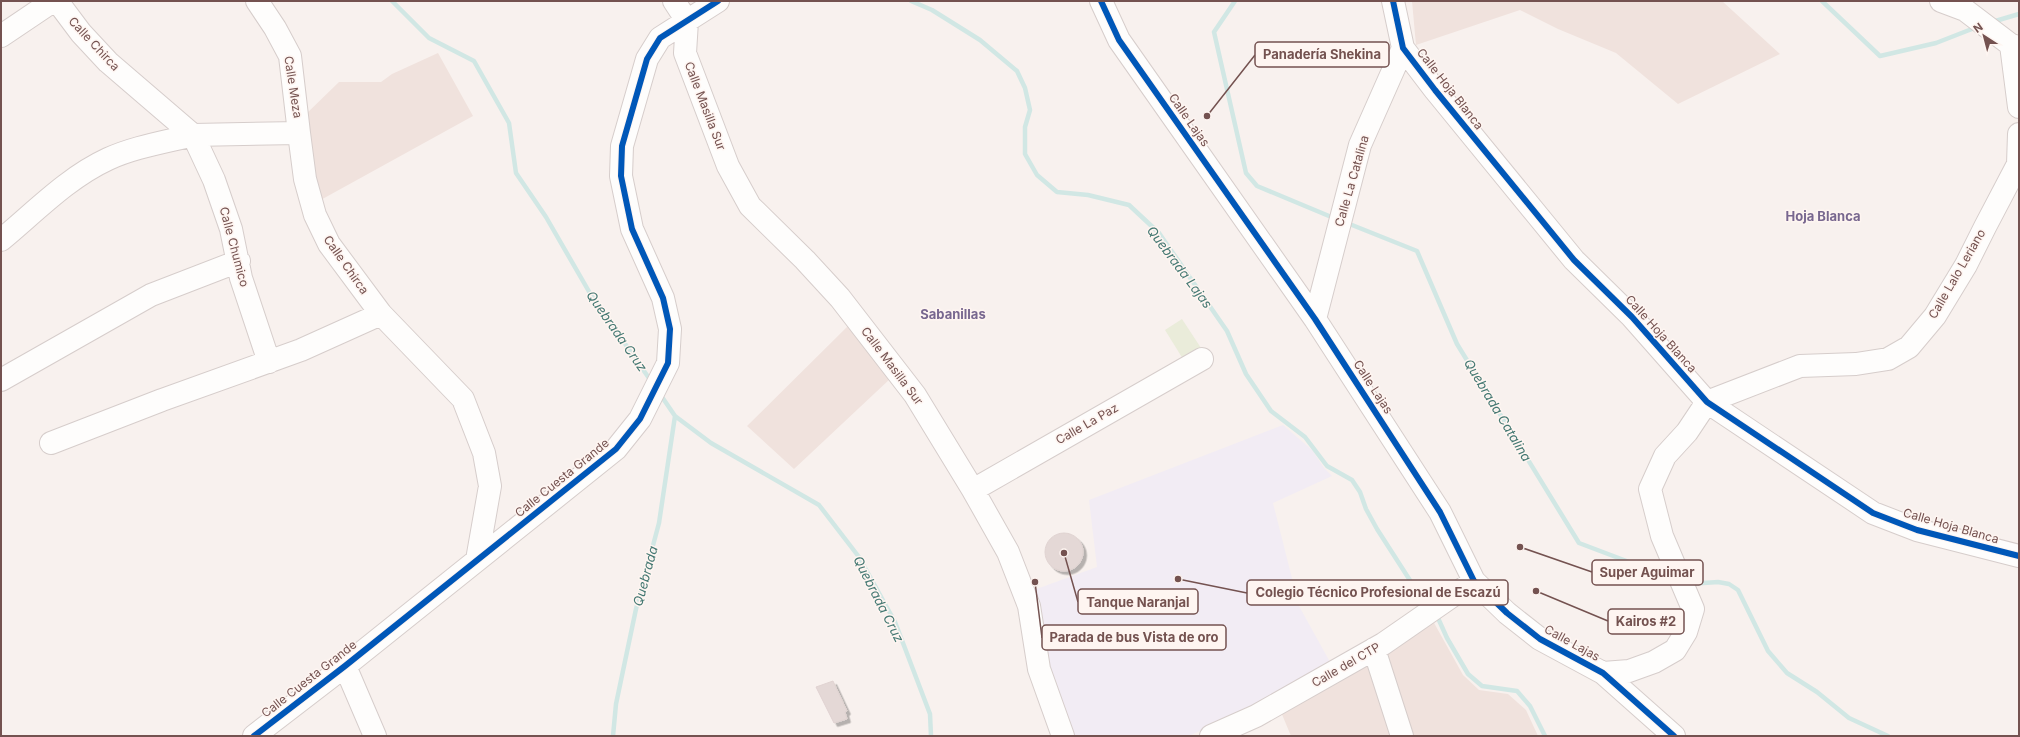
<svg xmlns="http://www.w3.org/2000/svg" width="2020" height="737" font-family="Inter,sans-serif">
	<defs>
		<filter id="shadow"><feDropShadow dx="3.5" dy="3.5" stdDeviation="0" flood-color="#0004"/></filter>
	</defs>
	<rect width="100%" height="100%" fill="#f8f1ee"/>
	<path fill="#f0e2dd" d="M1412,1H1722L1780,54L1678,104L1616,53L1558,29L1520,10L1416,45Z
		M438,53L473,116L317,202L304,116L339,82H381L392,74Z
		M850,324L891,378L794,469L747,426Z
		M1433,621L1463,675L1479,690L1508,694L1526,710L1538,736H1291L1281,712Z"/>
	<path fill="#f2ecf4" d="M1283,425L1312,450L1324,468L1332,476L1273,503L1299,606L1330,662L1240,712L1189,736H1074L1060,703L1048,664L1031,591L1097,567L1089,500Z"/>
	<path fill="#eaecda" d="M1182,319L1201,348L1183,359L1165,330Z"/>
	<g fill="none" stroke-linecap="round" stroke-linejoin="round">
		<path stroke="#d1e7e4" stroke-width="4.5" d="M392,1L429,38L474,61L509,123L516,173L546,217L591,295L651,381
			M911,1L932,10L980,40L1017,71L1025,88L1030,110L1025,127V154L1037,175L1057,192L1088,195L1129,205L1159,233L1227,331L1246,374L1271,411L1305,437L1327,466L1352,480L1360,492L1366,509L1377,529L1422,599
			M1235,1L1214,32L1246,173L1257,186L1329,216
			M1822,1L1880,56L1936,43L1977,27
			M1992,22L2019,14
			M1352,225L1417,251L1457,344L1579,543L1666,576
			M660,394L675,416L711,443L819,505L859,557L895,622L930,714L931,736
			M1689,584L1718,582L1729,584L1738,590L1768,651L1787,673L1817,692L1849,718L1888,736
			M1438,618L1447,638L1468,674L1482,686L1517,691L1530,706L1545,736
			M613,736L616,704L636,609L659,523L675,416"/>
	</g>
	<path fill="#e4d8d6" stroke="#e0d3d1" filter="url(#shadow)" d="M1045 552a19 19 0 1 1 38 0a19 19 0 1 1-38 0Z
		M833,681L847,711L845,712L847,719L834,723L816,687Z"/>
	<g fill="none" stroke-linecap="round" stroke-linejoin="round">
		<g stroke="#d6cdcb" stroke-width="24">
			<path id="minor" d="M57,1L81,33L108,62L193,135L299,133L305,179L315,215L329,244L381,314L463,399L484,453L490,486L477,560
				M257,1L275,28L290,56L299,133
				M674,1L687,21L685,53L728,166L750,206L805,260L840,298L915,395L973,490L1008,552L1029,606L1039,669L1063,736
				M1101,1L1119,40L1315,319L1440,512L1474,581L1507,613L1540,639L1603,673L1674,736
				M1393,1L1403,48L1435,90L1574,260L1632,317L1707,402L1873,513L1917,530L2019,556
				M1941,1L1965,10L2011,45L2019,47
				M1,36L53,1
				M2011,45L2019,107
				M1,240C35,212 67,178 108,159C134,147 165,142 193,135L214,180L231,229L241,278L269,362
				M1315,319L1360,145L1403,48
				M1,380L151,295L239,261
				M1707,402L1800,366L1856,364L1888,359L1909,347L1935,316L1966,265L1985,227L2018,164L2019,134
				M51,443L162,400L301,350L381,314
				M973,490L1202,359
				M1374,649L1402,736
				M345,666L375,736
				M1603,673L1629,671L1654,662L1675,650L1686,632L1693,609L1662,536L1650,489L1665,456L1687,432L1707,402
				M254,736L345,666L616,449L640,419L668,363L670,329L663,298L632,229L621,176L622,146L647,59L660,38L718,1
				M1211,736L1256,716L1383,644L1474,581"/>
		</g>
		<use href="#minor" stroke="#fefdfc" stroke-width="22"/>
		<g stroke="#fef5f1" stroke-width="8">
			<path id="cycleway" d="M1101,1L1119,40L1315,319L1440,512L1474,581L1507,613L1540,639L1603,673L1674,736
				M1393,1L1403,48L1435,90L1574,260L1632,317L1707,402L1873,513L1917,530L2019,556
				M254,736L345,666L616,449L640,419L668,363L670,329L663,298L632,229L621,176L622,146L647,59L660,38L718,1"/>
		</g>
		<use href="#cycleway" stroke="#0057b8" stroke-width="6"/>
	</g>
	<g text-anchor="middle" stroke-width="3" stroke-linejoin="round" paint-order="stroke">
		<g font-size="12" fill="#745250" stroke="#fef5f1">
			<text transform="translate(94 44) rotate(47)" y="4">Calle Chirca</text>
			<text transform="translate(293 87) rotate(81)" y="4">Calle Meza</text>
			<text transform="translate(1450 89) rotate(52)" y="4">Calle Hoja Blanca</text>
			<text transform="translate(705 106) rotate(69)" y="4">Calle Masilla Sur</text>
			<text transform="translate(1189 120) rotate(55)" y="4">Calle Lajas</text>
			<text transform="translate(1352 181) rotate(-74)" y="4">Calle La Catalina</text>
			<text transform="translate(234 247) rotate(75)" y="4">Calle Chumico</text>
			<text transform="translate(346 265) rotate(55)" y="4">Calle Chirca</text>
			<text transform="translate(1957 274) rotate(-60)" y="4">Calle Lalo Leriano</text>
			<text transform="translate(1661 334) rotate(48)" y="4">Calle Hoja Blanca</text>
			<text transform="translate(892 366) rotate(53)" y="4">Calle Masilla Sur</text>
			<text transform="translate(1373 387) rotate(57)" y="4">Calle Lajas</text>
			<text transform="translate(1087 424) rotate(-30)" y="4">Calle La Paz</text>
			<text transform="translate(562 478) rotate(-39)" y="4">Calle Cuesta Grande</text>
			<text transform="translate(1951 526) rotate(16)" y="4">Calle Hoja Blanca</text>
			<text transform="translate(1572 643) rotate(29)" y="4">Calle Lajas</text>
			<text transform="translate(1346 665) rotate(-30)" y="4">Calle del CTP</text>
			<text transform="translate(309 679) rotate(-38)" y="4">Calle Cuesta Grande</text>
		</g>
		<g font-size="13" font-weight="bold" fill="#78678f" stroke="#fef5f1">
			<text x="1823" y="221">Hoja Blanca</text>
			<text x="953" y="319">Sabanillas</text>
		</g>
		<g font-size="13" font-style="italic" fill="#447872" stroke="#fef5f1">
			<text transform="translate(1180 267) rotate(53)" y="5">Quebrada Lajas</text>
			<text transform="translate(617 331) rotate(55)" y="5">Quebrada Cruz</text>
			<text transform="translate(1498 410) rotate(59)" y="5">Quebrada Catalina</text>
			<text transform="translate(645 576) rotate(-75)" y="5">Quebrada</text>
			<text transform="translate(879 599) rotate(63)" y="5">Quebrada Cruz</text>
		</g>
	</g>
	<path fill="none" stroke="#745250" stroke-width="1.5" d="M1207 116L1255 55M1520 547L1592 572M1178 579L1247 593M1064 553L1078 602M1536 591L1608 621M1035 582L1042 638"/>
	<g fill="#745250" stroke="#fef5f1" stroke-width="1.5">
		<circle cx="1207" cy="116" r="4"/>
		<circle cx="1520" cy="547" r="4"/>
		<circle cx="1178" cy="579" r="4"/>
		<circle cx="1064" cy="553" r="4"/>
		<circle cx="1536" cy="591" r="4"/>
		<circle cx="1035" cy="582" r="4"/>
	</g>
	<g fill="#fef5f1" stroke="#745250" stroke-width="1.5">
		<rect x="1255" y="42" width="134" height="25" rx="4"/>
		<rect x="1592" y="560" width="111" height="25" rx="4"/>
		<rect x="1247" y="580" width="261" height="25" rx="4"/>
		<rect x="1078" y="589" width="120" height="25" rx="4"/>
		<rect x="1608" y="609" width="76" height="25" rx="4"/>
		<rect x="1042" y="625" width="184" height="25" rx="4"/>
	</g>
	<g font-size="13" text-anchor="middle" font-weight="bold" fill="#745250">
		<text x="1322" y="59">Panadería Shekina</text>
		<text x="1647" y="577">Super Aguimar</text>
		<text x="1378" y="597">Colegio Técnico Profesional de Escazú</text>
		<text x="1138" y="607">Tanque Naranjal</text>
		<text x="1646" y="626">Kairos #2</text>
		<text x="1134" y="642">Parada de bus Vista de oro</text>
	</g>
	<rect width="2020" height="737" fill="none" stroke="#745250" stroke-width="4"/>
	<g transform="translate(1984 36) rotate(324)" stroke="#fef5f1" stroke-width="3" paint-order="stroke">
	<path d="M0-3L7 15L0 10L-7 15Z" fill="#745250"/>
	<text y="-6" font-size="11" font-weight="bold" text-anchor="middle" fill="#745250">N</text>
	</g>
</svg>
